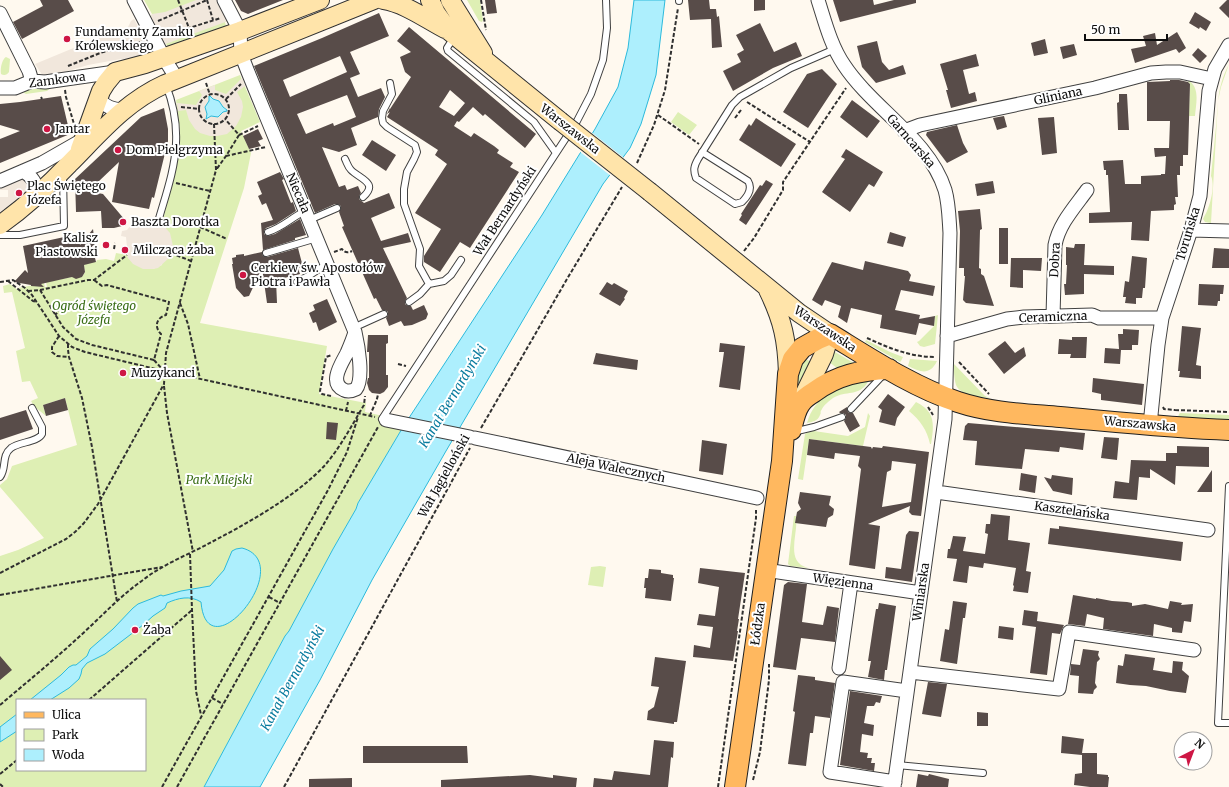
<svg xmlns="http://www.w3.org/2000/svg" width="1229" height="787" font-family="Merriweather,serif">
	<rect width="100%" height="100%" fill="#fff9ef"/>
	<path fill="#deefb4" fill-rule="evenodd" d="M144,0H218L228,21L225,22L226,26L225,29L169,48L166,44L163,45L150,20L152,14Z
		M467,0H480L483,20L482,22L479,21Z
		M6,57L10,59L9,72C7,75 4,76 1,74C0,69 2,59 6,57Z
		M1229,64L1221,87L1218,101L1211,223L1205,222L1203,219C1204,216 1206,214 1207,211C1211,202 1215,185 1211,176C1212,163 1214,150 1215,136C1219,108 1215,91 1229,64Z
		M240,75L260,122L241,131L251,153L244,188L200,323L327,346L319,394L366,403L365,412L388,417L403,427L358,503L356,509L333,549L289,631L285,636L204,787H0V556L18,550L44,538L0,487V485L7,479L12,466L77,445L65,398L43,405L46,416L35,407L31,401L38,398L30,381L22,382L16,351L25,348L12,292L4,293L3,286L10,284L18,290V288L44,283L45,287H47L46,282L72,277H82L85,272L84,265L94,260L96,262L97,260L106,259L114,261L116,253L127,255L128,258L153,269L162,265L166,228L162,224L180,152V130L176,100ZM17,700H145V770H17Z
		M1186,79C1201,86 1196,103 1195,116H1189L1190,84Z
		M24,87H52L47,91L26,94L21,91Z
		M678,112L697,125L689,135L671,122Z
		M938,315L935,344L924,347L920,346L917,342L919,341L934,326L935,316Z
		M866,340L890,352L903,357L901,361L900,362L865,342Z
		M835,352L859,366L841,371L829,362L834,353Z
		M801,356L811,362L792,395Z
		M910,359L937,361C930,376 920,372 908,366Z
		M953,363L985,396L990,398C979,397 961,396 956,385C954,378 954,369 953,363Z
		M857,382H868C859,397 846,390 833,398C829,401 824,405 822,409C819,414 822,411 820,415C818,421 812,422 807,423C815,396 834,390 857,382Z
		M916,402C936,412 934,425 931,444H930C927,430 920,420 909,411Z
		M868,413L870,416L863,446L809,439L803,480L798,479L805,434L810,431H814L848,436L865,427Z
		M1180,413L1229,415V420L1178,417L1179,414Z
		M794,516H796C799,533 784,562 808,568L790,566L788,564Z
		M600,566L606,567L603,587L588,585L591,567Z"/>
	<path fill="#f1e7dc" d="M196,0H218L228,21L163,45L150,20L152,14L165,12Z
		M134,19L149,48L147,55L136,59H121L88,65L54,75L43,76L35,64L100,37L128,27L131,21Z
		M242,78L245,86L237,92L242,101L243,107L241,117L236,126L227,134L217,136H210L200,133L195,129L189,120L186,110L178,111L177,103L196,105L202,95L199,91L215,85V90L226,94Z
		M23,177L33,189L0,215V197H8V190H0V185Z
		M136,218L158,222L162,224L170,233L173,246L169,258L158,268L153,269H143L133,264L128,258L126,237L121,236L122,231L127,230L131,225V222Z"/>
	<path fill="#adeffd" stroke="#2cbadc" d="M634,0H665L656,75L641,124L630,148L603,184L446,451L372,580L320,680L260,787H204L285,636L289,631L333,549L356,509L358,503L403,427L542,215L595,129L618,87L628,48Z
		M209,96H210L213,99L219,101L223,107L227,110V111L223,112L218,117L211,116L206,119L207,114L205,107L209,101Z
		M242,548C299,563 207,675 201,602C190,595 178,598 167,603L165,608L153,616L143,625L105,654L87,663L82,669L81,674L79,679L69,688L50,700H30L61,675L69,667L73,665H76L87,656L90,649L113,629L133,608L138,604L161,595L163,596L181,591L210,586L224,570L232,551L236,549Z
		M17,714V731L0,742V727Z"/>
	<path fill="#fff9ef" d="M591,132L624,158L611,176L579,151Z"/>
	<path fill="#584c49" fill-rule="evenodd" d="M40,0H68L74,11L22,39L13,22L43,6Z
		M235,0H283L248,14L241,11Z
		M485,0H495L497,13L487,14Z
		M688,0H709L710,9H716L717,17L719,16L722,47L712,48L711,19L690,20Z
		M754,0H765V10L754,11Z
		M833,0H873L874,5L894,0H916V3L840,22Z
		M1227,0H1229V18L1219,8Z
		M1195,12L1211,22L1206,31L1200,27L1199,29L1189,23Z
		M379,13L389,36L350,52L360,74L350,78L358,97L381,88L385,97L379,109L378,117L351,128L357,145L339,152L322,147L339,187L345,185L347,190L358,186L361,193L359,196V199L364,203L389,193L395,208L371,218L381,241L408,233L411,242L383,248L407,298L405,301V304L408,306H411L413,310L424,305L428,314L426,319L412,325L404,326L401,321L389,326L386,318L388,315V312L385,310H382L376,298L374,299L342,227L344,226L339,212L341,208L340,205L335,204L315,213L254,66L322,38ZM340,56L347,72L290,97L283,80ZM347,95L356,117L334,126L333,123L306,134L297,114Z
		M760,23L774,52L796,42L802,56L773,68L733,91L723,71L741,62L737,54L744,50L736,35Z
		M409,27L536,134L525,148L485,114L483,116L473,107L459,122L457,121L454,126L471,137L474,133L494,146L499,150L497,153L513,163L510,167L519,172L470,248L460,242L440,272L424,262V256L441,229L415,213L447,164L435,155L438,150L387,117L390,112L387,114L390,108V109L411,77L405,72L400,57L411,52L397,41ZM450,90L465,103L454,116L439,107Z
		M1177,32L1186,48L1179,53L1176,49L1135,63L1131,49L1146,46L1143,36L1155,33L1157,45Z
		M1045,39L1048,53L1034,56L1031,43Z
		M877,41L882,62L889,70L903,65L906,74L876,83L862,67L857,46Z
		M1074,44L1077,55L1063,59L1060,47Z
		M1198,48L1207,56L1200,63L1192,55Z
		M976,54L979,66L963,70L969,94L975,92L977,101L951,108L946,90H948L940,64Z
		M822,69L837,84L808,128L783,112L807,74Z
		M1170,80H1179L1188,82L1190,84L1188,155H1183V166H1180V175H1177L1178,197H1175L1176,204L1174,205V210L1151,211L1149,241L1131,240L1132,222L1089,223V213L1110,212L1108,175H1106V170H1104L1103,161L1123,160L1125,184H1141V176L1161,175V174H1165L1166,156L1155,157L1154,148H1169L1170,121H1147V82L1170,81Z
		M1119,94H1127L1129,130H1118L1117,103L1119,102Z
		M61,96L70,134L0,163V139L20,131L0,125V104L20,102Z
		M852,100L880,121L867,138L840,117Z
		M164,108L168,129V141L154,198L152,197L149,209L112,202L119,162L98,182V193L103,194L125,220L126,225L114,228H102L101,211L76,212L75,179L141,117Z
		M1004,116L1007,127L997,130L993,118Z
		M1054,117L1057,153L1042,155L1038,118Z
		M756,118L796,144L781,167L739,140L749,124L751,126Z
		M957,125L963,143L968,152L947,163L926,135L927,132Z
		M258,129L263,139L258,141L261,146L249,149L243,136Z
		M372,140L396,155L386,171L362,155Z
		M846,149L883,172L874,187L869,184L850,212L822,192L845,159L841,157Z
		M280,172L284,179L282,180L291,203L293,202L296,211L276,224L266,228L264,231V234L268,236L275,234L300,219L306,235L295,238V240L263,250L261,223L273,220L266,203L262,205L258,196L262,194L257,182Z
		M766,180L773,184L746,225L739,220L742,215L741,214L760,185L762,186Z
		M993,181L995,193L977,196L975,184Z
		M980,209L982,229L980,230L979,268L981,269V274L984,276L994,306L966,303L963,300L965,276H964V268H959L960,231L958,211Z
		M999,228H1008V264H999Z
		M93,229L95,245L92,246L96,262L84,265L85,272L82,277L76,279L72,277L41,284L44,287L31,286V285L14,282L25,270L28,273L23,246L78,234L80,245Z
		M890,232L906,237L903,247L887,243Z
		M1075,244H1085L1084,265L1114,266V275L1084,274V294L1065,295L1064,284H1066L1067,265H1066V247L1074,248Z
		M298,248L303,267L298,268L300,274L276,280L277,303H267L262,268L249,296L244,297L236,288L232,264H233L232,258L236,257V255L244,254V256L262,252L263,256L267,257Z
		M1214,248L1229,249V268H1212Z
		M1132,256L1147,258L1145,288H1143L1142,298H1136V304L1125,303L1126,297H1123L1125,281L1129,282Z
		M1011,258H1042L1041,271L1023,270V288L1010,287Z
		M865,261L908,271L911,275L909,281L935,286L933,296L901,290L895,310L920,315L919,319L935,316L934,326L919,323L916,335L880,328L882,315L851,308L847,323L838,317L841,306L825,300L822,306L812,300L832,262L863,270Z
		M607,282L612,285L614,283L628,291L624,298L625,299L620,306L599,294Z
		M1199,284L1224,285L1223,294H1220V301H1218L1217,306L1198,305Z
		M327,299L337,322L319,331L316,322L313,323L309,313L315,310L313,305Z
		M1182,326L1201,328L1196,365L1201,366V379L1179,377L1180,371H1178Z
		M1123,329L1139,330L1138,345H1132V350H1121L1120,364L1104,363L1105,348L1119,349L1118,334H1123Z
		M368,335H388V343L386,344V375H388V387L384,392L380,394L372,393L369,390L367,383L368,378H369V352H367Z
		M1072,337H1087L1086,358H1070L1071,354H1058L1059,339L1072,340Z
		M1005,341L1015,353L1024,347L1026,356L1004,374L988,354Z
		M720,343L745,346L740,390L719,387L724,352H719Z
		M596,353L638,360L637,370L593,364Z
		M1093,378L1144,384L1142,405L1101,400V394L1092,392Z
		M888,394L905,407L897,418L895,426L879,422L882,410L878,407Z
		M65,398L68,410L46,416L43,405Z
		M847,407L848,412L850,413H853L860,426L850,432L844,421L846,418V415L843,413H840L839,412Z
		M26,410L33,429L0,440V418Z
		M327,422L338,423L336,440L326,439Z
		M968,423L1085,433L1083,450L1060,447L1059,452L1025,449L1022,469L975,465L977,441L963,440L965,426Z
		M1104,437L1119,438L1117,460L1101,458Z
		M809,439L871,447L872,449L873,447L882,448L883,446L929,452L921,516L912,515L909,512L910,506L868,524L880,526L875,569L849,565L861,469L858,466L860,456L835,453L834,459L807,455ZM892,461L916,464L911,502L882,507L887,472L891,470Z
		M702,440L727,444L723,475L699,471Z
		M1177,446L1209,447V467L1176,466L1175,485L1150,469V478L1139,477L1137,500L1113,498L1115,481L1129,483L1131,460L1166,461V453H1177Z
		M1212,470V492H1197Z
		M1021,473L1037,476L1035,493L1019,490Z
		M1052,475L1073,478L1072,495L1053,491L1044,477L1051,479Z
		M800,492L831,496L829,505L834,509L833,515L828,518L826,527L795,523L797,512L801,509L798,503Z
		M991,514L1010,516L1008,540L1030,543L1026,571L1031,572L1028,593L1013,591L1014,586L1013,585L1016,568L1003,566L984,563L983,568L969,566L967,583L953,581L957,559L947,558L948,549H950L953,536L966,537L963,551L985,554L988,534L985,533L986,524H990Z
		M1059,526L1183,542L1181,561L1048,544L1050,528L1059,529Z
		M909,531L919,532L912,582L885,578L886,567L901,569L906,535Z
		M700,568L745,573L738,619H739L737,631H738L733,661L693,657L694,645L710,648L713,627L697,625L699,614L715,616L719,587L698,583Z
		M649,569L661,570V573L673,575V578H674L671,601L645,598L646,588H644L645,578H648Z
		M788,582L807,584L802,622L823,625L827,606L839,608L835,642L801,638L796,670L773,667L784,585Z
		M1073,595L1096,599V598L1112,601L1127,602L1132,603V606L1145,604L1168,609L1170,601L1182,603L1181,605L1193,604L1191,622L1184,621L1182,633L1172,632V628L1154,624L1153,636L1103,629L1104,618L1087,614L1085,626L1068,624Z
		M953,601L967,603L965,618H963L957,664L940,661L945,629L949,630Z
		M879,603L896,606L887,670H885L884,680L868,677L871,661H868L874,621L876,609H878Z
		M1024,610L1038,612L1037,621L1064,625L1060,634L1052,633L1047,675L1030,673L1036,627L1022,625Z
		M999,626L1014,628L1013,640L998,638Z
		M1083,649L1099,651L1098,655L1100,659L1097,662L1095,683L1097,687L1094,690L1093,694L1078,693L1079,676L1070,675L1071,664L1080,665Z
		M1125,654L1155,658L1153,670L1172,673L1173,661L1183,662L1182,670L1189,676L1186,693L1170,691L1146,686L1130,685L1116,683L1118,665L1123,666Z
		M0,656L12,670L0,680Z
		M655,657L686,661L677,722H674V724L647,720L648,711L654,707L659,687L651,686Z
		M798,675L815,677V680L835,683L830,718L815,716L813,733H810L806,766L788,764L795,712L793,711Z
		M928,682L947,684L941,717L922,714Z
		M850,691L882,696L880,703L876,702L874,706H867L864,723L874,725L873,736L862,734L860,752L868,753L867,758H872L871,763H875L874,771L840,765Z
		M977,712L988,713V726H977Z
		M1062,736L1084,739L1082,753H1097V774L1108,775V777H1109L1108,787H1090L1074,785L1075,774L1082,773V754V755L1061,753Z
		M654,740L674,742L673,758L671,757L668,787H593L594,778L612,780L614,771L650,775Z
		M363,746H467L468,763H363Z
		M918,774L928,776L929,774L949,779L948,787H916Z
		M530,775L553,778V775L577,778L576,787H441V780Z
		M352,778V787H309V779Z"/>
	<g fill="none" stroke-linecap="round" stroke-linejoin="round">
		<g stroke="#414141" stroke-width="8">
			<path id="lane" d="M679,1V0
				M454,37L447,48L448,51L534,122L556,153
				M390,83L392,94L383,111L382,118L383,123L387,127L415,145L417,152L414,159L407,172L404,189V204L420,249L419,266L429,284
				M702,152L748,181C753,189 748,196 742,202L735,204L696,178C693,170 694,166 698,159L732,105L740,97L791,68L835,49
				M345,159C347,163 348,167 351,170C360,179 379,183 363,197
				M309,220L337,208
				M158,222C165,197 175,170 176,143C177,124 173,103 166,85
				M268,232C283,227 291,218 305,211
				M0,235H20L64,226L63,175
				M266,253L317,238
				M297,282L310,275L327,264
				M409,302L420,294L429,284L444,281L451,275L461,260
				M353,328L384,314
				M851,409L884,374
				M382,419L577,121L591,94L603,60L607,28L606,0
				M793,432L814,427L842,417
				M0,477C7,468 1,456 11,448C19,442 38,442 42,434V427L32,408
				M1229,486L1218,723H1229
				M897,765L983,773"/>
		</g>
		<g stroke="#414141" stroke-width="15">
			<path id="street" d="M134,0L164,58L177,79
				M224,0L240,31L241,54L248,72L355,332C358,345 364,379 356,389C352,391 348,392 344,390C328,383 342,363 347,353C350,346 353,339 355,332
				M818,0C825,22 831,46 844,65C873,109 929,139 945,190C949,204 949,218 950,233L945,419L894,787
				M0,13L29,71L32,81
				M0,88H15L32,81L45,82L115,72
				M98,98C105,107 112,109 123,110
				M904,131L920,125L1095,88L1151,73L1166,72H1180L1212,79
				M23,171C33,177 36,183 38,194
				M0,181L42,163L84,139
				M1191,230L1229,231
				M1053,316L1055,245C1059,224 1074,208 1087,190
				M947,336L1007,319L1024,317L1092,315L1099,318H1162
				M386,420L470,437
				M1150,425L1158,345L1162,318L1191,230L1200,196L1209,91L1215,69L1229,45
				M475,438L757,498
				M936,492L1208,530
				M765,570L921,593
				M839,668L851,583
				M910,672L1059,689L1069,632L1194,650
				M895,782L830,772L843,682L907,691"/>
		</g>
		<g stroke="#303030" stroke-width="20">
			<path id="secondary" d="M383,0C406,4 424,18 445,29
				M430,0L436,13L449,31L560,121
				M450,0L483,53
				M80,149L101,91L106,83L115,72L145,64L240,31L320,0
				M650,192L799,313L830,334L824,354L800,403
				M0,225C25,207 48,186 69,164C99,134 125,102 165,84L374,0
				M768,290C783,321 787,340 788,374"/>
		</g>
		<g stroke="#1f1f1f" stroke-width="22">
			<path id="primary" d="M791,430C793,422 795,411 800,404C803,399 809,395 814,392C837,375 861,370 889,369
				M735,787L782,461L788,374L793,359L802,348L818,339L830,334C871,359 913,387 958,402C991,413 1026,414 1060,417C1116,422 1173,428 1229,430"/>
		</g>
		<path stroke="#303030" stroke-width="2" stroke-dasharray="4 2" stroke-linecap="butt" d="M178,0L189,28
			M207,0L213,20
			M481,0L486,30
			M158,21L207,0
			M163,32L189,28L221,18
			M137,43L141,51
			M68,66L100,53L144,41
			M206,83L210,95
			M65,90L66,97L74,124
			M199 109a15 15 0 1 1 30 0a15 15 0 1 1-30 0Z
			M41,97L42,99
			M226,99L241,84
			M747,102L810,142
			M181,107L200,109
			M658,115L699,144
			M735,118L741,110
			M214,124L216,170L226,156L239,135L225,119
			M239,135L258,126
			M226,156L266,147
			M637,163L654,125L665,90L678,8
			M176,183L210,191
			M200,227L227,239
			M114,249L115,243
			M744,251L754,238L783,190V182L846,88
			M334,252L342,249C345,253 348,253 352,251
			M171,253L191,261
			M8,281L33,301L37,302
			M0,282L13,280L25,288L32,295L59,336L72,347L85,352L164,371L375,417
			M40,290L63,327L76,339L92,345L154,360L161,334C154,327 156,318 166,315L169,302L107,285L102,286L94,280
			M28,291L40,290L88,280H94L127,255
			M180,303L188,324L200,379
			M51,308L55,307L58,309V312L55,315
			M59,336L52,347V352L57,356L69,357
			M867,338C889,348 910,357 935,357
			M68,344V350L69,357L82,398L92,447L117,602
			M154,360L163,370
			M959,362L989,394
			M398,364L406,366
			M164,386L167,413L193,552
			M331,396L322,394L320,391L326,357L332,355
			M928,407L933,415
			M1163,407L1164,409L1175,410
			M1175,410L1229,412
			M346,411L348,402
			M370,416C372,409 377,402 378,394
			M481,428L567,279L622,187
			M190,554L192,610L196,691L201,715
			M0,573L66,539L75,532L84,523L98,504L164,384L166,353L216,170
			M0,595L162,567
			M269,597L280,603
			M212,698L223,704
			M89,700L192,610
			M0,705C27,682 54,660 80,636C101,617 120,596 143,580C162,565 185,556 206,545C246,524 296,497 326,464C341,446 352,425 364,405L365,396
			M0,774L17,760
			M753,780L760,752L769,680V664
			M0,784L3,787
			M162,787L328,490L347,452L358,417
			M177,787L378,427
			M284,787L470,448
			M718,787L756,518V510"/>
		<use href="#lane" stroke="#fff" stroke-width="6"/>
		<use href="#street" stroke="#fff" stroke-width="13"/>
		<use href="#secondary" stroke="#ffe4aa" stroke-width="18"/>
		<use href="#primary" stroke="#ffb85f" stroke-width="20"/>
		<g stroke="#303030" stroke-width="20" stroke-linecap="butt">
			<path id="secondary-bridge" d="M560,121L650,192"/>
		</g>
		<use href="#secondary-bridge" stroke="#ffe4aa" stroke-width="18"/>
	</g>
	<g fill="#ce1644" stroke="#fff" stroke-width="1.5">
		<circle cx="67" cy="39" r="4"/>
		<circle cx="47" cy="129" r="4"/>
		<circle cx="118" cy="150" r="4"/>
		<circle cx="19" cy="193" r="4"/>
		<circle cx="123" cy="222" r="4"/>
		<circle cx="106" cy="245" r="4"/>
		<circle cx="125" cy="250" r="4"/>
		<circle cx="243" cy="275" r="4"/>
		<circle cx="123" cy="373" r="4"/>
		<circle cx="135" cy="630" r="4"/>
	</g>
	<g text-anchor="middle" stroke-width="4" stroke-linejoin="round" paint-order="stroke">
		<g font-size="12" fill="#0e0e0e" stroke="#fff" text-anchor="start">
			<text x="75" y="36">Fundamenty Zamku<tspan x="75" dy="14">Królewskiego</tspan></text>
			<text x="55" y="133">Jantar</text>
			<text x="126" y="154">Dom Pielgrzyma</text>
			<text x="27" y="190">Plac Świętego<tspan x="27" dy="14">Józefa</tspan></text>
			<text x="131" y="226">Baszta Dorotka</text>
			<text x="98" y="242" text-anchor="end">Kalisz<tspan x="98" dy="14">Piastowski</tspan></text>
			<text x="133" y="254">Milcząca żaba</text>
			<text x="251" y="272">Cerkiew św. Apostołów<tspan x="251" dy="14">Piotra i Pawła</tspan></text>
			<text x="131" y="377">Muzykanci</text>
			<text x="143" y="634">Żaba</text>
		</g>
		<g font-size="12" fill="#0e0e0e" stroke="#fff">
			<text transform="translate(57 80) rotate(-7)" y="4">Zamkowa</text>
			<text transform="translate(1058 96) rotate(-12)" y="4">Gliniana</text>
			<text transform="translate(570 129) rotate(38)" y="4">Warszawska</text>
			<text transform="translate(911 141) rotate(49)" y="4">Garncarska</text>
			<text transform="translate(298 193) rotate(67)" y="4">Niecała</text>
			<text transform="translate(505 211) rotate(-57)" y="4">Wał Bernardyński</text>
			<text transform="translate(1188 234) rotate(-73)" y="4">Toruńska</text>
			<text transform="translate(1055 260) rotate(-87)" y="4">Dobra</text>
			<text transform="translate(1053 317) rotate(-2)" y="4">Ceramiczna</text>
			<text transform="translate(825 329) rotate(34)" y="4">Warszawska</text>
			<text transform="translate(1140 424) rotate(5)" y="4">Warszawska</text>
			<text transform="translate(616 468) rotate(12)" y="4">Aleja Walecznych</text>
			<text transform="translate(444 476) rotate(-61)" y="4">Wał Jagielloński</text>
			<text transform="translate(1072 511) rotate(8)" y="4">Kasztelańska</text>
			<text transform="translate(843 582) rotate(8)" y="4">Więzienna</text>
			<text transform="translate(921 592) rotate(-82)" y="4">Winiarska</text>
			<text transform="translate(758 624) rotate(-82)" y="4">Łódzka</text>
		</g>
		<g font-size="12" font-style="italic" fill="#3a6e16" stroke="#fff">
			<text x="94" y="310">Ogród świętego<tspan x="94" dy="14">Józefa</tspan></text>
			<text x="219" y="484">Park Miejski</text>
		</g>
		<g font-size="13" font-style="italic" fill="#0a7c9f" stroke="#fff">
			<text transform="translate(452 396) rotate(-59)" y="5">Kanał Bernardyński</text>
			<text transform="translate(292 678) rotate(-61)" y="5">Kanał Bernardyński</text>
		</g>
	</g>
	<rect x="16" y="699" width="130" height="72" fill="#ffffff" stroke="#9f9f9f"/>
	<rect x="24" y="712" width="20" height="6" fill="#ffb85f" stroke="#9f9f9f"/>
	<text x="52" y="719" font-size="12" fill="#0e0e0e">Ulica</text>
	<rect x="24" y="729" width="20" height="12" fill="#deefb4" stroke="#9f9f9f"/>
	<text x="52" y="739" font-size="12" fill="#0e0e0e">Park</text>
	<rect x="24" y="749" width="20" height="12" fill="#adeffd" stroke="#9f9f9f"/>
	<text x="52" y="759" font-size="12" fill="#0e0e0e">Woda</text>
	<g transform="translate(1193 751) rotate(42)"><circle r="19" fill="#ffffff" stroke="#9f9f9f"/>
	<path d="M0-3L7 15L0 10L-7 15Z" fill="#ce1644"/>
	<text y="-6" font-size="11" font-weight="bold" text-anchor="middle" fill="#0e0e0e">N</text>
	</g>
	<path d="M1085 34v6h82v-6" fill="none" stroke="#0e0e0e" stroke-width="2"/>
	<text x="1091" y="34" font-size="12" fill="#0e0e0e" stroke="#ffffff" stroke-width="3" paint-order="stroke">50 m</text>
</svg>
